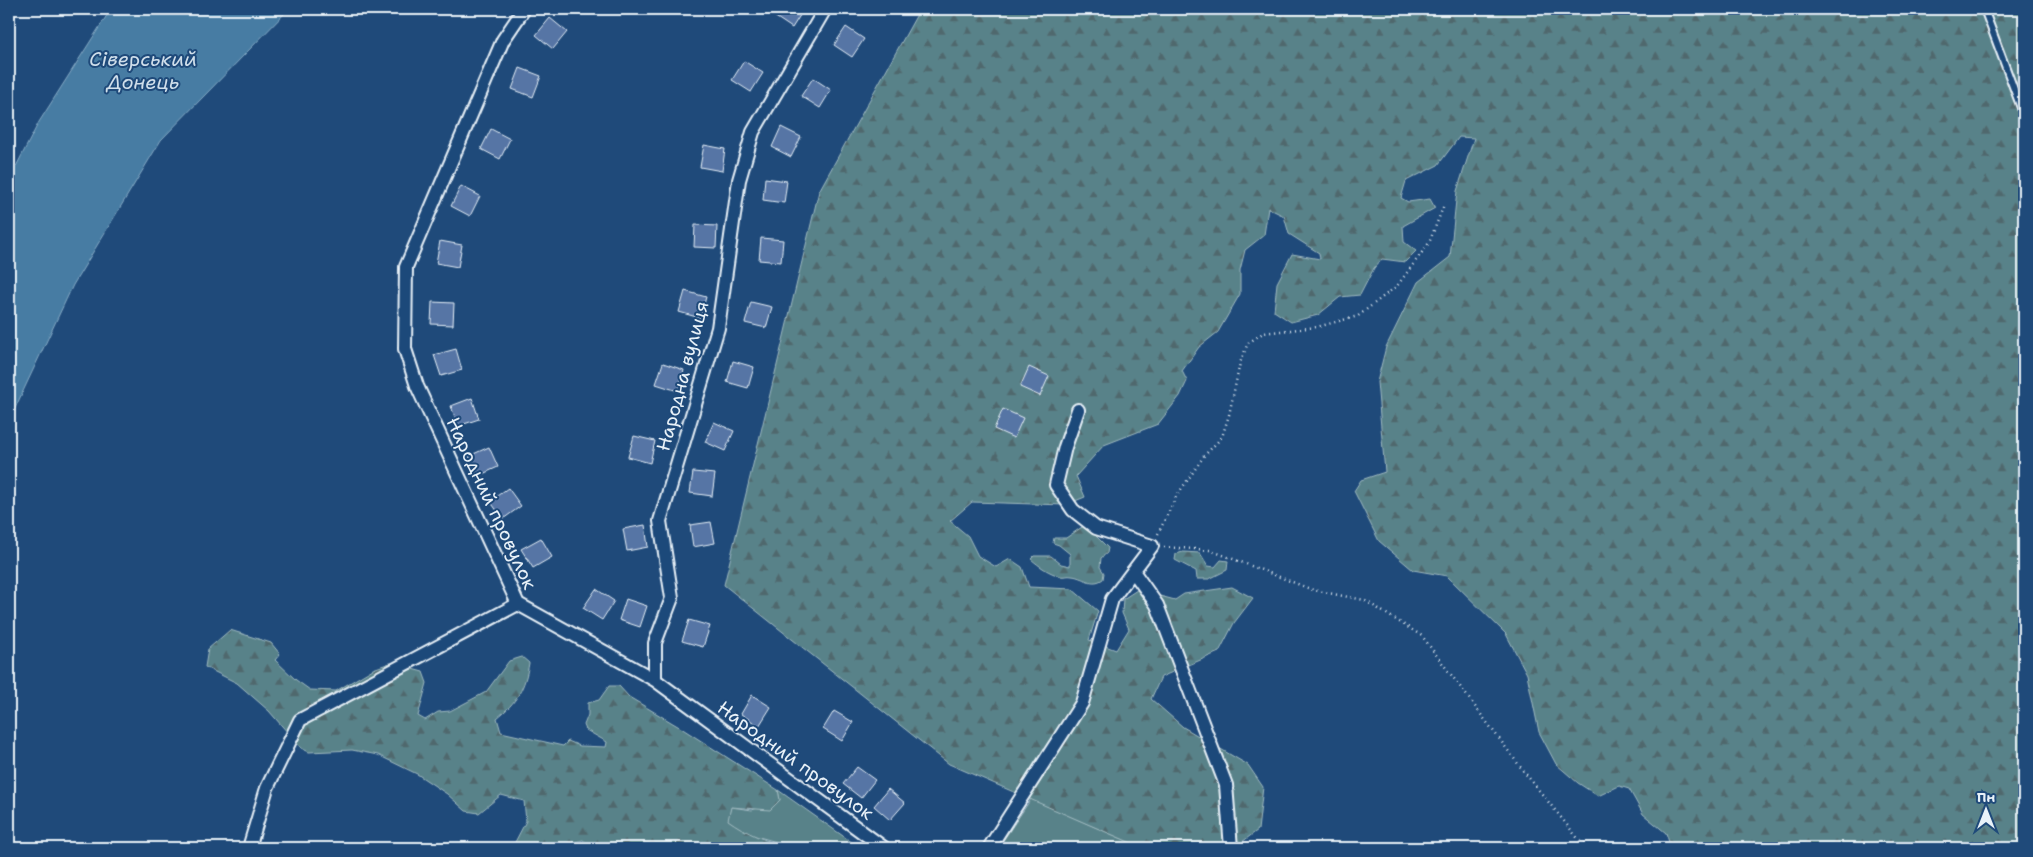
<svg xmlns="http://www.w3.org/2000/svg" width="2033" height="857" font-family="'Shantell Sans',sans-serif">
	<defs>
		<pattern id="forest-firs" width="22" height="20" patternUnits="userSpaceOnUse" patternTransform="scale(1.25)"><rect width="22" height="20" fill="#588289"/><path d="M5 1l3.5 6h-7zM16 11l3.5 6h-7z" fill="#50686d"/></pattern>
	</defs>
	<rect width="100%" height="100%" fill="#1f4a7a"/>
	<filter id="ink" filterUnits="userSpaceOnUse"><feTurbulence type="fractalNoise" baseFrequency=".02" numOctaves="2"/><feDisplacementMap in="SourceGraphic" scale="10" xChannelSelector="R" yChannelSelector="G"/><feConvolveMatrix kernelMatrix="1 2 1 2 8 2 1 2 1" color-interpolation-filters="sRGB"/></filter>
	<g filter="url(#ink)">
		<path fill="#588289" stroke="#a0bac0" d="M778,790L860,848H837L817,844L788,845L748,834L727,820L731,807L752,810L780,800Z
			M1031,799L1143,848H998Z"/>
		<path fill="url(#forest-firs)" stroke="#a0bac0" d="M920,9H2024V848H1671L1666,833L1643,814L1629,789L1619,786L1598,796L1578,783L1556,764L1539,732L1527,674L1506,634L1447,576L1413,570L1379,541L1354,491L1361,480L1385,472L1377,382L1386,347L1418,282L1450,257L1457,191L1474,138L1459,137L1438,165L1406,181L1401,198L1408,202L1430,199L1435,208L1403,226L1404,242L1416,251L1405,262L1382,259L1374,268L1360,295L1340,297L1318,315L1291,322L1274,311L1277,283L1292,254L1320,259L1319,253L1289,234L1284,216L1268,208L1264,235L1245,250L1240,270V294L1218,332L1199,347L1182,371L1187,381L1180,396L1158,424L1104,445L1076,476L1085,497L1065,505L972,502L950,521L968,536L978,556L996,567L1010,559L1022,567L1029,587L1072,589L1098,611L1089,640L1116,650L1129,629L1122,613L1123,599L1137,590L1175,600L1184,594L1232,587L1253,598L1234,623L1219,652L1161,677L1151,699L1183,727L1248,765L1263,787L1258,830L1234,848H1143L949,764L724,585L819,191Z
			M1085,525L1108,548L1107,553L1101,558L1100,567L1104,573L1103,579C1092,587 1083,577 1072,576C1068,575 1064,577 1060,576C1049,573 1039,566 1031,559L1034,556H1051L1061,564L1070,566V554L1059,545L1053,543L1054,538H1066Z
			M1183,552L1200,553L1208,566L1215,567L1221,560L1228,561L1227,570L1209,579H1197L1196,571L1175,560L1176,554Z
			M230,630L271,643L280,654L275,660L296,680L310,690L336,691L373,669L390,663L423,672L427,683L418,716L425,720L438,712L450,711L486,692L509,661L522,657L529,663C525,688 517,702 497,718L501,732L563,746L568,741L580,746L606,747L607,742L586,730L584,725L588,715V703L599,700L609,686H619L629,697L681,728L778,790L780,800L770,810L731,807L728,820C745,832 768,844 790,845C806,845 821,843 837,848H593L583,840L572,843L570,848H512L526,821L524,801L501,795L479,813L466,811L447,794L417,774L378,755L352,750L309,752L301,748L269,711L237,683L205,667L208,649Z"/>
		<path fill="#467ca3" stroke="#87abc5" d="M111,9H289L161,140L73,285L9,421V180L39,122Z"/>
		<path fill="#5674a5" stroke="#e8f1f8" d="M778,9H804L792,28L774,16Z
			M550,18L567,32L553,49L536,35Z
			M846,27L864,39L852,57L834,45Z
			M744,61L763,73L751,92L732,80Z
			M520,68L541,76L533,97L512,89Z
			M813,78L831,90L820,108L801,96Z
			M781,127L801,137L791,157L772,147Z
			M491,129L510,139L500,159L481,149Z
			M704,145L725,149L722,171L700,167Z
			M765,178L787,181L784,203L763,200Z
			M461,186L480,196L470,216L451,206Z
			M695,225L717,226L716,248L694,247Z
			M761,238L783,240L781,262L759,260Z
			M440,241L462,245L458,267L436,263Z
			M685,291L706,297L700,318L679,312Z
			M432,302L454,303L453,325L431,324Z
			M751,302L772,307L766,328L745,323Z
			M456,349L462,370L441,376L434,355Z
			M733,361L754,367L748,388L727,382Z
			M663,363L684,370L678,391L656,384Z
			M1029,367L1049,376L1040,396L1020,387Z
			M472,398L479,419L458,426L451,406Z
			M1003,409L1023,418L1014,438L994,429Z
			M714,422L734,431L725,451L705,442Z
			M634,436L655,441L650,463L628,457Z
			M489,447L498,467L478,476L469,456Z
			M693,472L715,474L712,496L690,493Z
			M508,488L521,506L503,519L490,501Z
			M711,522L715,543L693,547L690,525Z
			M645,525L648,547L627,551L623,529Z
			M541,538L552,557L533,568L521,549Z
			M596,589L614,601L602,620L583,608Z
			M626,599L647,606L640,627L619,620Z
			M689,620L710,626L703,647L682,641Z
			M752,695L771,707L759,726L741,714Z
			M834,711L853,722L842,741L823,729Z
			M857,767L875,780L861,798L843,784Z
			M888,789L905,803L890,820L874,806Z"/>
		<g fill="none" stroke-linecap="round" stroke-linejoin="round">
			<g stroke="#e8f1f8" stroke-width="10">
				<path id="lane" d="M1984,9L2024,116"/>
			</g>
			<g stroke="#e8f1f8" stroke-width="16">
				<path id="street" d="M524,9L503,40L406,267L405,349L417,386L518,604L655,680L884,848
					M1133,571L1157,605L1226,785L1231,848
					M655,680V643L672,598L660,521L718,328L739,180L753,132L825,9
					M249,848L267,788L300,720L518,604
					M989,848L1082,703L1112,599L1152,546L1096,528L1073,510L1056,485L1065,447L1078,410"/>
			</g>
			<path stroke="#e8f1f8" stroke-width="2.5" stroke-dasharray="1 4" stroke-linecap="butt" d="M1158,534L1176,497L1204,456L1222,437L1229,415L1240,363L1248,343L1263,333L1317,327L1358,316L1397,286L1429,243L1444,205
				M1164,547L1210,550L1313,590L1364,600L1422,636L1525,773L1580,841L1591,848"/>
			<use href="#lane" stroke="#1f4a7a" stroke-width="6"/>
			<use href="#street" stroke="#1f4a7a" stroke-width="12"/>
		</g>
	</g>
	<g text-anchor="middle" stroke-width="4" stroke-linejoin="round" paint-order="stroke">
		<g font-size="19" fill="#e8f1f8" stroke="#1f4a7a">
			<text transform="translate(682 376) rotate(-75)" y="7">Народна вулиця</text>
			<text transform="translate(492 503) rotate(65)" y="7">Народний провулок</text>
			<text transform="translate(796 760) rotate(36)" y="7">Народний провулок</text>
		</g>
		<g font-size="20" font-style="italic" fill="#d0dfeb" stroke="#1f4a7a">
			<text x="143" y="66">Сіверський<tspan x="143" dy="23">Донець</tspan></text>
		</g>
	</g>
	<rect width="2033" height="857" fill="none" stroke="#1f4a7a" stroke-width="30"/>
	<rect x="15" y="15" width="2003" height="827" fill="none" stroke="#e8f1f8" stroke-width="2" filter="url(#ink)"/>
	<g transform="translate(1986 810)" stroke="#1f4a7a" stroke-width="4" paint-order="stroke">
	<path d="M0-4L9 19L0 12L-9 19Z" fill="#e8f1f8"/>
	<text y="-8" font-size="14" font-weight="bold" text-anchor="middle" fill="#e8f1f8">Пн</text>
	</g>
</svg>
